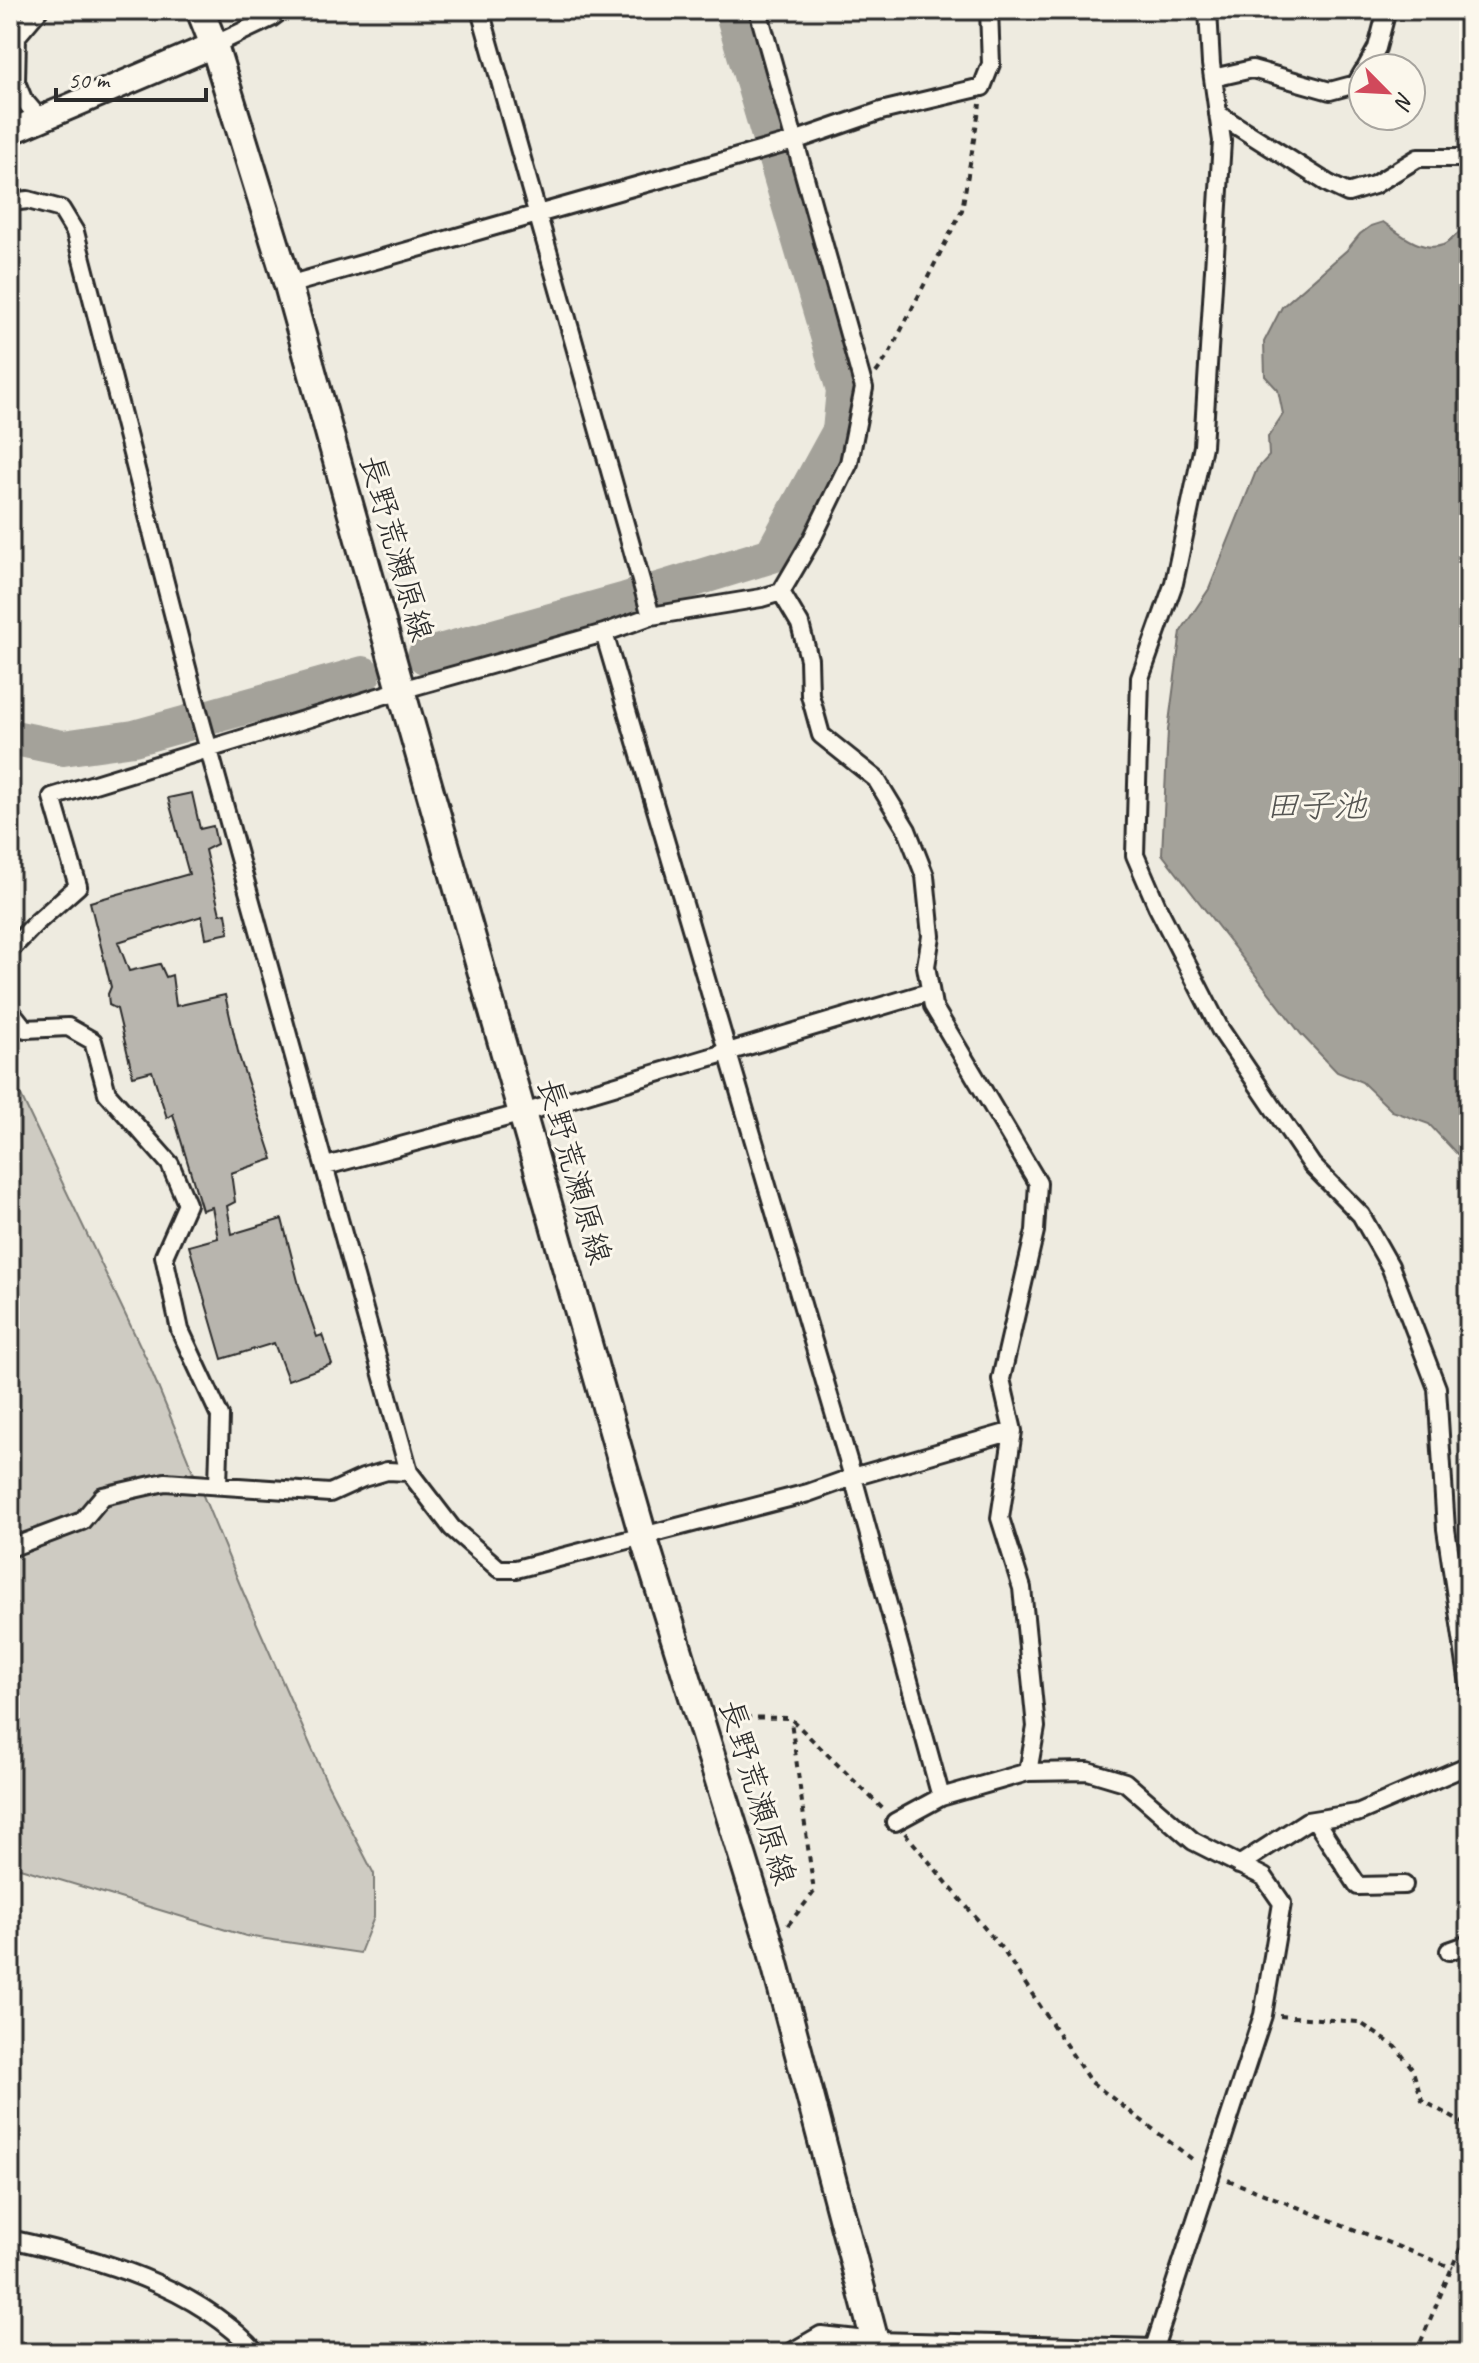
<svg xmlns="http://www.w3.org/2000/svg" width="1479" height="2363" font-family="Caveat,'Klee One',sans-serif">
	<rect width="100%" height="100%" fill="#eeebe0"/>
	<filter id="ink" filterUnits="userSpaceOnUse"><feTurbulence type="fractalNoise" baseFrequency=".0125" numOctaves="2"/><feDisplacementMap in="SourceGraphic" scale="16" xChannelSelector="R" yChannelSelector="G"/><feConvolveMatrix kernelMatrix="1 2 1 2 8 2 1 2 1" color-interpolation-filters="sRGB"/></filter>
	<g filter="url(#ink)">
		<path fill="#cecbc2" stroke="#7c7b76" stroke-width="2" d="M10,1073L146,1358L243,1592L327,1783L374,1874V1917L360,1953L246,1936L10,1865Z"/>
		<path fill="#a4a29a" stroke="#74726e" stroke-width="2" d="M1383,222C1399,233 1421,253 1443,245C1452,241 1461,229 1469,224V1158L1457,1154L1429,1124L1392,1111L1362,1082L1337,1072L1301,1034L1162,854L1168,730L1181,631L1209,589L1257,469L1269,456L1268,437L1283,414L1278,390L1265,376L1264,342L1282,307L1347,250L1360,234L1371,226Z"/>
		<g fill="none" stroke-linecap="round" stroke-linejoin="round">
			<path stroke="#a4a29a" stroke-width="36" d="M425,656L626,600L772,555L840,431L844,390L732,10
				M10,737L63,748L134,738L363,674"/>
		</g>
		<path fill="#b8b5ae" stroke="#2b2b2b" stroke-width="2" d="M192,793L200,829L213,826L217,844L205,850L220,914L226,913L229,933L206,938L202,916L118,942L129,971L160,964L166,977L172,975L176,1006L225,995L239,1056L273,1159L231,1173L235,1202L227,1206L232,1234L282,1219L299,1285L317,1337L322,1335L332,1364L288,1380L274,1343L222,1359L189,1246L218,1238L212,1207L202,1210L173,1114L167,1118L152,1071L133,1076L117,1009L109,1005L108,994L111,987L90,902L189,874L168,798Z"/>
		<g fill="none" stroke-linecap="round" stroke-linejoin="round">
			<g stroke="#2b2b2b" stroke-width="22">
				<path id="street" d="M39,10L17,36L16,82L23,99L40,119
					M480,10L651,616
					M1208,10L1211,64L1222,141L1203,446L1174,583L1140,678L1135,855L1157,906L1220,1029L1312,1165L1361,1215L1390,1266L1437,1388L1446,1529L1469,1685
					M214,45L271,18L282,10
					M1366,68L1377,48L1387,10
					M1213,78L1252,69L1330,91L1356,84L1363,72
					M1218,114L1329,184L1348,193L1374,185L1418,158H1469
					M10,202L28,200L61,209L75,232L196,703L409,1472
					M288,285L794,141L881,111L982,87L991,64L989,10
					M781,592L800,624L809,659L810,695L821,735L876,779L907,830L925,876L931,936L926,966L933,1006L1038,1183L1035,1231L1001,1379L1013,1431L1000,1518L1022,1588L1036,1727L1028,1772
					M604,633L853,1477L941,1797L1028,1772L1088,1771L1125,1782L1193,1841L1264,1877L1282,1903L1263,2015L1154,2348
					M10,950L36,923L78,886L52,797L401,690L604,633L651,616L761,598L781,592L812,539L849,463L864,388L758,10
					M10,1010L25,1029L68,1027L93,1041L107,1093L170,1164L187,1204L164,1256L180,1330L220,1416L218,1485
					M326,1166L523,1113L929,992
					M10,1548L82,1521L103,1496L165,1482L330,1493L363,1478L387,1471L409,1472L452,1528L499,1569H516L808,1493L853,1477L1013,1431
					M1315,1820L1358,1886L1404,1885
					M895,1822L941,1797
					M1239,1865L1307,1821L1357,1813L1469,1765
					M1449,1951L1469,1944
					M10,2239C96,2258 196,2285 257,2353
					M790,2353L821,2335L875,2341L1154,2348L1170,2353"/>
			</g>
			<g stroke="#2b2b2b" stroke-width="30">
				<path id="secondary" d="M10,132L214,45"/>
			</g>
			<g stroke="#2b2b2b" stroke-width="32">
				<path id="primary" d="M200,10L214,45L288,285L401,690L643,1536L771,1948L878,2353"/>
			</g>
			<path stroke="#2b2b2b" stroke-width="4" stroke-dasharray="6 6" stroke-linecap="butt" d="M876,373L888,356L962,210L980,104
				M721,1717L790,1718L883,1809
				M905,1833L1003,1950L1090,2081L1196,2162
				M788,1925L814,1892L791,1721
				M1280,2016L1359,2022L1396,2047L1412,2068L1422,2100L1469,2127
				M1228,2180L1453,2268
				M1416,2353L1469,2227"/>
			<use href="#street" stroke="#fbf7ec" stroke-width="16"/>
			<use href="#secondary" stroke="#fbf7ec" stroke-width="24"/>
			<use href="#primary" stroke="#fbf7ec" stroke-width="26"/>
		</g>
	</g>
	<g text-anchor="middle" stroke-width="6" stroke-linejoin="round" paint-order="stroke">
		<g font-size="32" fill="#2b2b2b" stroke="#fbf7ec">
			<text transform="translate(397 548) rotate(74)" y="11">長野荒瀬原線</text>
			<text transform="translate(575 1171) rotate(74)" y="11">長野荒瀬原線</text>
			<text transform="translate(758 1792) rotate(73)" y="11">長野荒瀬原線</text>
		</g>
		<g font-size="34" font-style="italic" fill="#555552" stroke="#fbf7ec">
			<text x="1316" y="817">田子池</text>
		</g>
	</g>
	<rect width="1479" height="2363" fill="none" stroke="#fbf7ec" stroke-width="40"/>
	<rect x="20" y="20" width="1439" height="2323" fill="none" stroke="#2b2b2b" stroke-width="3" filter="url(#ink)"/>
	<g transform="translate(1387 92) rotate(114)"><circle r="38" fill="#fbf7ec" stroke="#a8a59f" stroke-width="2"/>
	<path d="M0-6L14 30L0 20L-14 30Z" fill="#d1495b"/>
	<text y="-12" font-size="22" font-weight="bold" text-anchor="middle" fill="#2b2b2b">N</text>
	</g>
	<path d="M56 88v12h150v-12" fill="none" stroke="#2b2b2b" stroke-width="4"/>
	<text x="68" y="88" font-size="24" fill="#2b2b2b" stroke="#fbf7ec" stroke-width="6" paint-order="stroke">50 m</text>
</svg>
